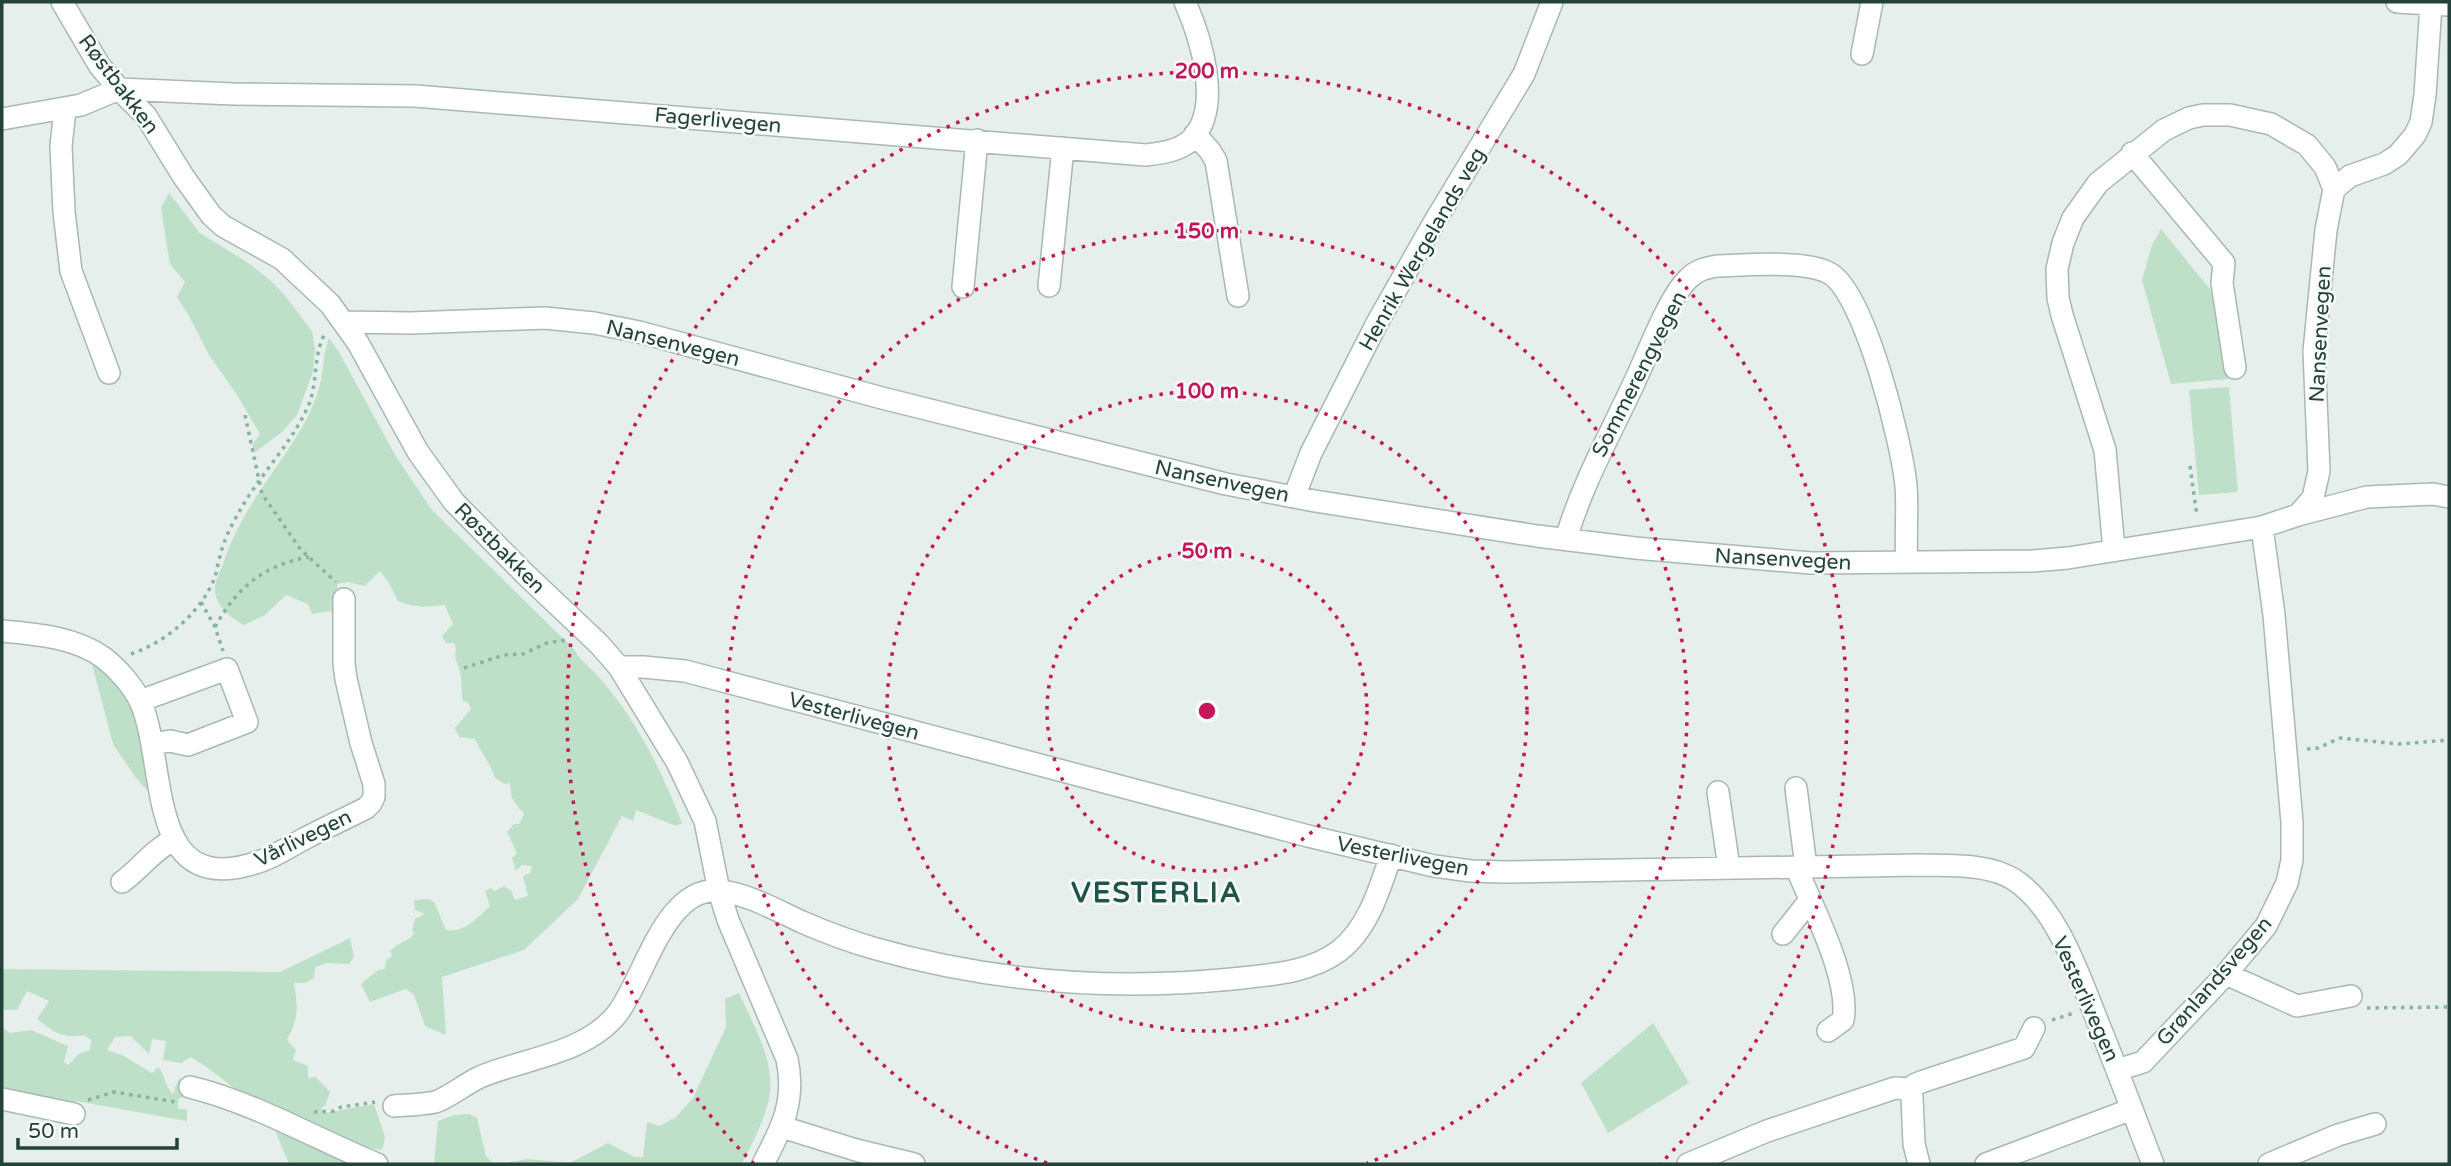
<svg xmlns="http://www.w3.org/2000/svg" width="2451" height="1166" font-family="'Varela Round',sans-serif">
	<rect width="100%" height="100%" fill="#e6efeb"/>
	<path fill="#bfe0c8" d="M169,193L200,233L250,264L272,282L283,293L312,331L315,350L313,372L297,415L281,433L254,453L252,445L260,434L237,395L209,355L189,316L177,297L185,282L170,264L161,208Z
		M2161,229L2217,298L2228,379L2171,384L2142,280L2152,245Z
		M329,338L339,352L395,455L432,510L575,650L577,655C585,664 595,672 603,682C638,723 663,773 682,823L676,826L636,810L633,821L622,816L578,899L524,950L442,977L446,1035L425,1026L414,995L406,989L370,1002L361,984L378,970L385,969L386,960L392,956L390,951C397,943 407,942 414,934L412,930L415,919L425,914L415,910L414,900L429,899L434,902L446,930C465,933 477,918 490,906L485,891L491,888L495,891L504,886L511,891L515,900L528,896L523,876L530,873L532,866L522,865L516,871L512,858L517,853L507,832L514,824H519L524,814L512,799L510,783L505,784L495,778C491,764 481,753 475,739L459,737L455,728L471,709L468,702L463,701C461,692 462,685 461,677C460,666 453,659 456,648L454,643H446L442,636L453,624L445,605C427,607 415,608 398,601L389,583L380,571L365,586L348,582L337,584L340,613L333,620L331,611L312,614L308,604L286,595L265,615L244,625C231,618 215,606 215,589C215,581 220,571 223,564C240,511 273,476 301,429C310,414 317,397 321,380C324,364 323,355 329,338Z
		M2229,387L2238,492L2199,495L2189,390Z
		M91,660C134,689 142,738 149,786L146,789L136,778L113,744Z
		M350,938L354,957L349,964L327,963L315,967L314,978L305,983H294C298,1008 299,1017 287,1040L296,1050L293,1060L308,1066V1078L316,1077L330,1092L325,1106L321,1108L325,1113L374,1104L385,1137L383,1148L380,1150L355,1145L262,1099L244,1096L208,1068L191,1057L181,1063L163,1060L166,1041L152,1039L149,1054L131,1036L115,1037L107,1050L122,1055L152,1073L158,1067C166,1075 164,1086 173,1094L179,1078L189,1082L183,1090L185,1096L178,1099V1109H187V1121L76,1101L74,1109L2,1090V1027L10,1033L31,1030L68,1046L64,1062L68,1065L79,1054L90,1050L91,1040L84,1035C62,1039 54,1032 37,1019L49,1001L27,991L17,1010H2V969L280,972Z
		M739,993C754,1027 778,1064 768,1103C763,1124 751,1145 742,1164H500L527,1159L570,1163L608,1143L634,1157H643L647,1122L660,1126L676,1117L693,1098L726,1027L725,999Z
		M1653,1023L1689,1083L1608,1133L1581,1083Z
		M469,1114L477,1118L486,1156L494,1164H434L438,1121L454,1115Z
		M271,1121L369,1164H289Z"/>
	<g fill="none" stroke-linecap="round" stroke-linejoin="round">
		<g stroke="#a8b8b2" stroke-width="24">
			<path id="minor" d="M62,2L99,65L119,89L146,116L183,176L211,215L223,226L282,259L330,304L358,343L418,452L454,502L525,574L599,644L619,667L677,762L705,821L719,891L728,920L787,1059C796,1101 782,1128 763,1164
				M2397,2L2449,5
				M1862,54L1872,2
				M65,109L61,146L64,212L71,271L109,373
				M2,119L81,105L119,89L233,94L415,96L1146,155C1162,153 1180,151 1192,139C1223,106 1200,36 1185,2
				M1195,134L1210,151L1216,161L1238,296
				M2132,153L2224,263L2222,283L2235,368
				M2334,189L2350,176L2384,164L2398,155L2415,135L2421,122L2425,95L2431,4
				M1049,286L1063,148
				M963,287L977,140
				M344,322L411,323L545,318L594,323L639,332L882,398L1226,484L1315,501L1537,536L1635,548L1811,563L2032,561L2068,558L2262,527L2298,515L2367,497L2433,494L2449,497
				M1294,497L1311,453L1377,323L1435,221L1524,74L1552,2
				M1566,539C1582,484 1610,435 1634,383C1647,356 1668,298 1688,279C1696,270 1706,268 1717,266C1745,265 1805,260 1829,273C1865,292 1902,444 1906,486C1908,511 1905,537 1907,562
				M2114,550L2105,450L2062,315L2058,298L2057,269L2063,243L2073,218L2098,183L2164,130L2189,118L2203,115H2230L2271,124L2307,145L2325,167L2334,189L2326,230L2314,351L2319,471L2313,498L2298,515
				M2,631C36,634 75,637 104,658C118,669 134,687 141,703C168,767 144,903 261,861C276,856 290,846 304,839C324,828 345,819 366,808L371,803L374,797V784L361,743L346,679L344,664V599
				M619,667H643L685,671L1308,836L1434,866L1471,871L1506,872L1919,865C1949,866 1987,863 2013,879C2058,907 2080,979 2099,1025C2118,1071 2135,1118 2153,1164
				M140,701L227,669L247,722L188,745L170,741L152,744
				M1796,788L1806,867
				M1718,792L1729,868
				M1796,867C1812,906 1851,980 1843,1020L1828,1031
				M122,882C141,868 152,851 173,840
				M1783,934L1810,900
				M2226,974L2297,1006L2351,996
				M2117,1070L2143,1062L2226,974L2266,926L2287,883L2292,860V822L2274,615L2262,527
				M190,1087C255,1103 314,1138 377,1164
				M1910,1092L1914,1085L1921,1082L2024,1048L2034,1028
				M2,1099L74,1114
				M394,1106C407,1105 421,1105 435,1102C446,1099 467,1083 480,1077C525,1058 585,1054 617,1014C644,980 665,884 720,891C748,894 776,910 802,922C825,932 849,941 873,948C992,982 1110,991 1232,979C1268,975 1310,973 1339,951C1368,929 1380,888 1391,855
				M782,1127L856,1150L914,1164
				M1688,1164L1767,1131L1895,1088L1907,1089L1912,1097L1914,1144L1919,1164
				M1986,1164L2132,1109
				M2269,1164L2338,1135L2375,1124"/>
		</g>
		<path stroke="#86b3a5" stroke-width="3.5" stroke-dasharray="3.5 5" stroke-linecap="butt" d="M245,415L262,494L301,550L336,582
			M2190,466L2197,516
			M201,602L215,627L223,651
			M215,627C237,587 264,565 309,557
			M131,654C166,642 201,613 215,577C217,570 218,563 220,556C224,539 233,522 242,507C262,472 293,442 309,404C318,381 313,352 326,332
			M464,668L504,655L523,654L547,643L566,640
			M2307,749L2318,748L2340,738L2399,744L2449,740
			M2367,1008L2449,1007
			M2052,1020L2074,1013
			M88,1100L114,1092L176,1102
			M314,1112L334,1111L341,1107L375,1102"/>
		<use href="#minor" stroke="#fff" stroke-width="21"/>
	</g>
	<g fill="none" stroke="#c2185b" stroke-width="3.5" stroke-dasharray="3.5 7">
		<circle cx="1207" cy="711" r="160"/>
		<circle cx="1207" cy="711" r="320"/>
		<path d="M1047 1163A480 480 0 1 1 1367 1163"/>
		<path d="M754 1164A640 640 0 1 1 1660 1164"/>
	</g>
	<g text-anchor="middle" stroke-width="5" stroke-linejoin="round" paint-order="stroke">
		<g font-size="21" fill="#24423a" stroke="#f7fbf9">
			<text transform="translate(119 84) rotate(53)" y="7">Røstbakken</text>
			<text transform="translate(718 120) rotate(5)" y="7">Fagerlivegen</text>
			<text transform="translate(1422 249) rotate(-60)" y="7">Henrik Wergelands veg</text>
			<text transform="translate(2320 334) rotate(-87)" y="7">Nansenvegen</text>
			<text transform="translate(673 343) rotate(14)" y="7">Nansenvegen</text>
			<text transform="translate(1639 374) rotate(-63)" y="7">Sommerengvegen</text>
			<text transform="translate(1222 481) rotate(12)" y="7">Nansenvegen</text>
			<text transform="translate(500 548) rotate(45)" y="7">Røstbakken</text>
			<text transform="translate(1783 559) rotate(3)" y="7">Nansenvegen</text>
			<text transform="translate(854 716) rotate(15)" y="7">Vesterlivegen</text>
			<text transform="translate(303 838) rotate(-26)" y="7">Vårlivegen</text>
			<text transform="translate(1403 856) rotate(11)" y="7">Vesterlivegen</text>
			<text transform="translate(2214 981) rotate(-49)" y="7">Grønlandsvegen</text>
			<text transform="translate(2086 999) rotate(66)" y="7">Vesterlivegen</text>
		</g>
		<g font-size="28" font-weight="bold" letter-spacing="2" fill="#1f5548" stroke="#f7fbf9">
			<text x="1157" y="902">VESTERLIA</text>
		</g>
	</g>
	<circle cx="1207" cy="711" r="10" fill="#c2185b" stroke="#f7fbf9" stroke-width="3.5"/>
	<g font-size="21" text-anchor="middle" font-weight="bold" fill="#c2185b" stroke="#f7fbf9" stroke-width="5" stroke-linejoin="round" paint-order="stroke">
		<text x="1207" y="78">200 m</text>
		<text x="1207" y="238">150 m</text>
		<text x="1207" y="398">100 m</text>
		<text x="1207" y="558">50 m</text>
	</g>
	<rect width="2451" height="1166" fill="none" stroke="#24423a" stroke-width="7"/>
	<path d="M18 1138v10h159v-10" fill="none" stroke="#24423a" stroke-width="3.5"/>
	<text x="28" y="1138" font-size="21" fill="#24423a" stroke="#f7fbf9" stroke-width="5" paint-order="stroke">50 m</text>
</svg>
